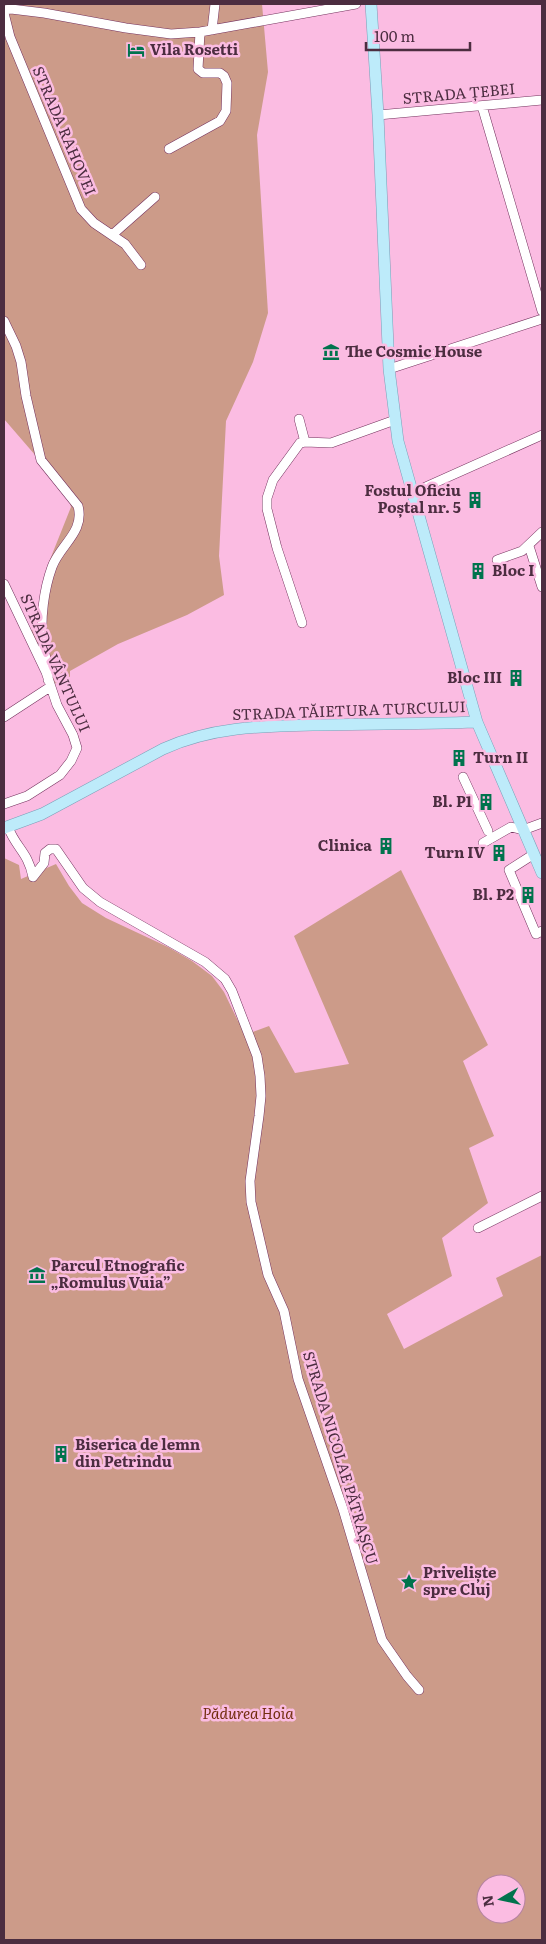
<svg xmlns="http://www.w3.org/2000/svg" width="546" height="1944" font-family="Literata,serif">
	<rect width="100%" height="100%" fill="#fbbce2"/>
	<path fill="#cc9b89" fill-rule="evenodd" d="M4,4H262L268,72L257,135L268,313L253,362L226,421L219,556L224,595L187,615L118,644L70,671V677L52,685L30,631L36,629L47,567L71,507L67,492L4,419Z
		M4,858L19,865L21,879L56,864L69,886L82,903L106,918L168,947L192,961L212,976L224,992L238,1021L250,1033L269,1026L295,1073L349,1064L294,936L401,870L488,1045L463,1061L494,1136L469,1148L488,1203L442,1238L452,1276L387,1314L404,1349L503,1296L496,1278L542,1255V1940H4ZM486,1884H516V1914H486Z"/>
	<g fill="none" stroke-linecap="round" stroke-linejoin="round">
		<g stroke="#74325e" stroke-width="10">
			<path id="minor" d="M4,10L11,9L44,13L126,28L171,34L200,32L356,4
				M4,13L10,37L81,209L94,223L125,244L141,265
				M212,30L215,4
				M482,106L542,311
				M378,115L542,100
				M169,149L220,121L226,111L227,83L224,76L220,73H203L198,69L200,32
				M112,235L155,197
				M4,321L16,346L21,362L26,396L41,460L78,506C85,532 60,545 52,567C44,589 40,619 43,643C44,654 50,669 48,680
				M389,369L542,319
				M299,419L305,442
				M412,493L542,435
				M529,546L542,587
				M497,560L522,551L542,532
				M4,584L46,672L57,705L73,735L77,748L71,761L60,775L27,796L4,804
				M302,623L277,548L267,509V498L273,480L300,443L305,442L331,443L395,420
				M4,717L50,687
				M463,777L488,831
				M8,827C16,848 28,852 33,877
				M483,843L511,827L523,830L542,823
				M534,854L509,870L536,934L542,931
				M33,877L44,863L45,853L50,849H56L83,888L100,902L205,962L225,979L232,991L257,1056L260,1076L261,1096L259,1116L250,1181L251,1202L268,1275L284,1311L298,1379L343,1509L382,1640L407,1676L419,1690
				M478,1228L542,1196"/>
		</g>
		<g stroke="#799fb7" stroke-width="12">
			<path id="major" d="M371,4L378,115L389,369L398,441L477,722L542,873
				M4,828L42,814L163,749C211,727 261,726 313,725C368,724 422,724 477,722"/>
		</g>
		<use href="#minor" stroke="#fff" stroke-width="9"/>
		<use href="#major" stroke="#bdebfa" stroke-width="11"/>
	</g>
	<defs>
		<g id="hotel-bare" transform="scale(1.35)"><path d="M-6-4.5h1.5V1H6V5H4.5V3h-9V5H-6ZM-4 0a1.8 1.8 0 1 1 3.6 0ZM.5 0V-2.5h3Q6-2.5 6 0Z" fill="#00734d" stroke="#fbbce2" stroke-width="2.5" paint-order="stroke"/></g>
		<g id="museum-bare" transform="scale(1.35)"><path d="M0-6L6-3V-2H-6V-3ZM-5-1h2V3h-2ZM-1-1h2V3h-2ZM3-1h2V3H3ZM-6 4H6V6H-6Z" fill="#00734d" stroke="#fbbce2" stroke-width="2.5" paint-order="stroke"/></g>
		<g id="building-bare" transform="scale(1.35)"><path d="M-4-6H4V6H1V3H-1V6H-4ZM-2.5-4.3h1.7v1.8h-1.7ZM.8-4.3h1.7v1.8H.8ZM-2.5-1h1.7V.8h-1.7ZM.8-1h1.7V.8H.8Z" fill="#00734d" stroke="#fbbce2" stroke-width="2.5" paint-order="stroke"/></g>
		<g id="sight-bare" transform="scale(1.35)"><path d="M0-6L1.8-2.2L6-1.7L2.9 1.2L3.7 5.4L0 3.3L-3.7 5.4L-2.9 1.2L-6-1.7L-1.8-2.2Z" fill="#00734d" stroke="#fbbce2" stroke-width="2.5" paint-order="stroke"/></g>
	</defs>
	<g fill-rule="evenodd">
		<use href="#hotel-bare" x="136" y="50"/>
		<use href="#museum-bare" x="331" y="352"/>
		<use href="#building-bare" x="475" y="500"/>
		<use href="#building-bare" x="478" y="571"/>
		<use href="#building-bare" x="516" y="678"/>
		<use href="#building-bare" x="459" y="758"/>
		<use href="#building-bare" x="486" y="802"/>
		<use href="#building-bare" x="386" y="846"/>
		<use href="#building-bare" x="499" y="853"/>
		<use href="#building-bare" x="528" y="895"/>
		<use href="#museum-bare" x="37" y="1275"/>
		<use href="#building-bare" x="61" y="1454"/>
		<use href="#sight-bare" x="409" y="1582"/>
	</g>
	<g text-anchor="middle" stroke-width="5" stroke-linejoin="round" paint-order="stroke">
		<g font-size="15" font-weight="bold" fill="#4c2d40" stroke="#fbbce2" text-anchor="start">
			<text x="150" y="55">Vila Rosetti</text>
			<text x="345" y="357">The Cosmic House</text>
			<text x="461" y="496" text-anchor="end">Fostul Oficiu<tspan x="461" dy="17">Poștal nr. 5</tspan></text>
			<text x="492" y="576">Bloc I</text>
			<text x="502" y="683" text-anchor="end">Bloc III</text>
			<text x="473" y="763">Turn II</text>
			<text x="472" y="807" text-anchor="end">Bl. P1</text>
			<text x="372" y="851" text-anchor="end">Clinica</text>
			<text x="485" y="858" text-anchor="end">Turn IV</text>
			<text x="514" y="900" text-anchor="end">Bl. P2</text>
			<text x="51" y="1271">Parcul Etnografic<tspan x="51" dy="17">„Romulus Vuia”</tspan></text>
			<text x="75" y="1450">Biserica de lemn<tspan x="75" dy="17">din Petrindu</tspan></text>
			<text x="423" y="1578">Priveliște<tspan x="423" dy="17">spre Cluj</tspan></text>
		</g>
		<g font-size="15" fill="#4c2d40" stroke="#fbbce2">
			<text transform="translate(459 94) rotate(-5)" y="5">STRADA ȚEBEI</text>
			<text transform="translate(64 131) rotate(67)" y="5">STRADA RAHOVEI</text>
			<text transform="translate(55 663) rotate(66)" y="5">STRADA VÂNTULUI</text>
			<text transform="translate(349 711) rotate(-2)" y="5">STRADA TĂIETURA TURCULUI</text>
			<text transform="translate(340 1458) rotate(73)" y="5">STRADA NICOLAE PĂTRAȘCU</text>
		</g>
		<g font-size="15" font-style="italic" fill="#722e0f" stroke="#fbbce2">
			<text x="248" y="1719">Pădurea Hoia</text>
		</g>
	</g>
	<rect width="546" height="1944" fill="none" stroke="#4c2d40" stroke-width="10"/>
	<g transform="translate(501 1899) rotate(261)"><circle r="24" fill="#fbbce2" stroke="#b583a1"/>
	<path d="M0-4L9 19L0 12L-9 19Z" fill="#00734d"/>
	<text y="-8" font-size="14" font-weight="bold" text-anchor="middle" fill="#4c2d40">N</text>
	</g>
	<path d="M366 42v8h104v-8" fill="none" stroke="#4c2d40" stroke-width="2.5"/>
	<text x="374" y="42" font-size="15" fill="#4c2d40" stroke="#fbbce2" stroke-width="4" paint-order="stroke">100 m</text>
</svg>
